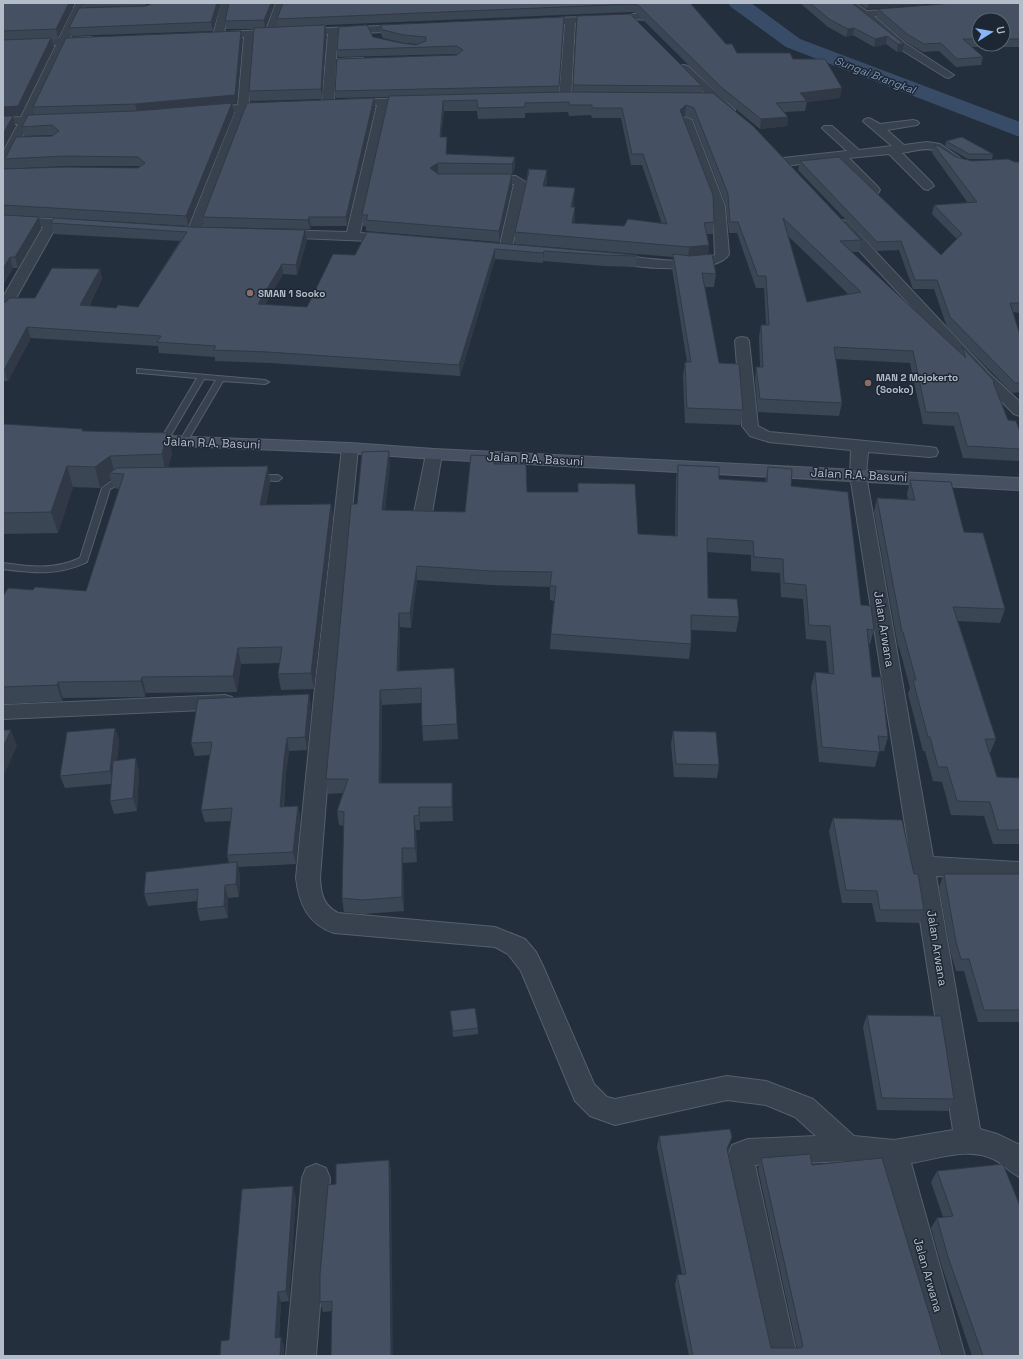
<svg xmlns="http://www.w3.org/2000/svg" width="1023" height="1359" font-family="'Space Grotesk',sans-serif">
	<rect width="100%" height="100%" fill="#242f3e"/>
	<g fill="none" stroke-linecap="round" stroke-linejoin="round">
		<path fill="#394c67" fill-rule="evenodd" d="M728,3H751L800,39L1020,122V137L786,47L731,7Z"/>
		<g stroke="#565f6c" stroke-width="2">
			<path id="lane" d="M137,369L265,380L269,382L265,384L223,381L187,442L186,444H180L179,442L216,380L204,379L167,442L163,444L159,442L197,378L140,373H137Z
				M257,475H278L282,478L278,481L254,480V476Z
				M123,477L127,480L126,482L121,483L110,489L87,562C57,576 35,573 3,569V563C31,567 54,570 80,558L102,488L116,478Z"/>
		</g>
		<g stroke="#565f6c" stroke-width="2">
			<path id="street" d="M76,3H86L70,38L91,37L96,40L91,43L67,44L33,117H51L57,120L51,123L29,124L9,163L3,167V152L18,124H3V118L21,117L56,45L3,47V41L59,38Z
				M221,3H231L224,32L266,30L276,3H286L276,30L407,25L412,28L407,31L338,34L336,59L363,58L368,61L363,64L336,65L334,103L328,106L322,103L328,34L254,37L249,104L273,103L279,106L273,109L247,111L201,232L199,235H189L187,232L235,112L207,114L201,111L207,108L238,105L244,37L215,38L210,35L214,32Z
				M844,3H855L867,11L908,9L910,11L905,14L874,16L905,43L954,75L949,78L945,77L897,47Z
				M633,14H650L655,17L650,20L630,19L628,17Z
				M602,16L607,19L605,21L575,23L571,98L565,101L561,100L559,98L565,24L537,25L532,22L537,19Z
				M684,65L688,66L733,108L735,110L733,112H725L680,70L679,68L680,66Z
				M415,98L421,101L419,103L388,105L360,233L395,236L397,239L395,242L274,237L272,234L274,231L279,230L347,232L377,105H347L341,102L343,100Z
				M686,117L692,120L725,206L729,254C717,277 628,267 605,261L603,258L605,255L610,254C643,257 682,267 715,255L713,206L680,120Z
				M869,118L880,124L913,120L917,121L919,123L917,125L887,130L904,145L927,142L940,144L963,160L961,163C950,165 943,154 933,150C924,147 911,152 902,153L932,183L934,186L928,190L924,189L889,154L849,158L878,187L880,190L878,193H870L837,160L783,166L777,162L783,158L847,151L824,130L822,128L824,126H832L859,150L892,146L865,123L863,121L865,119Z
				M484,175L516,176L527,183L511,252H501L499,249L514,184L480,182L478,179Z
				M3,216L79,221L86,225L79,229L56,227L10,309L8,312L3,313V297L43,227L3,224Z
				M842,220L847,221L991,375L1020,402V416L1014,414L981,381L837,227L835,224L837,221Z
				M742,337L747,338L749,341L758,426L769,432L930,447L936,448L938,452L936,456L930,457L868,452L866,475L933,857L1020,862V880L936,876L980,1129L997,1134L1020,1145V1177C1010,1173 1005,1165 995,1160C970,1146 937,1159 911,1163L965,1356H935L884,1165L848,1161L755,1165L797,1356H767L726,1160L732,1145L748,1139L816,1136L795,1117L766,1105L727,1100L615,1125L590,1116L575,1101L521,971L508,954L495,947L334,933C308,924 299,904 296,878L314,697L342,448L344,445L350,443L356,445L358,448L334,697L320,878C321,894 323,905 338,913L495,927L525,939L536,952L543,966L594,1084L607,1097L615,1099L727,1076L766,1081L813,1099L854,1136L894,1140L953,1130L850,475L851,450L769,442L750,436L742,426L735,341L737,338Z
				M434,449L440,450L442,454L432,513L429,517L423,518L417,517L414,513L426,454L428,450Z
				M225,695L232,697L235,702L232,707L225,709L3,719V705Z
				M316,1164L326,1168L330,1178L316,1356H286L302,1178L306,1168Z"/>
		</g>
		<g stroke="#565f6c" stroke-width="2">
			<path id="secondary" d="M140,435L350,443L434,449L1020,478V490L434,459L350,453L134,444L131,440L134,436Z"/>
		</g>
		<use href="#lane" fill="#38414e" fill-rule="evenodd"/>
		<use href="#street" fill="#38414e" fill-rule="evenodd"/>
		<use href="#secondary" fill="#465061" fill-rule="evenodd"/>
	</g>
	<path fill="#3b4654" fill-rule="evenodd" d="M3,3H72L73,8L58,38H51L54,47L20,116H13L15,126L3,149Z
		M85,3H147L145,6L85,7Z
		M153,3H221L213,31L71,36L69,28L146,6Z
		M229,3H275L265,28L278,27L277,19L283,3H690L726,44L737,53L793,59L840,98L807,102L805,111L784,112L788,117L787,126L760,129L720,96L637,14L633,12L326,25V35L322,99L251,101L249,91L254,29H226L225,21Z
		M800,3H852L904,44L902,52H897L886,44L874,47L853,35L846,37L828,27Z
		M858,3H939L867,9Z
		M1020,3V47H972L983,57L981,65L956,67L939,51L923,52L906,42L877,17L878,9ZM979,20H1003V44H979Z
		M577,16L702,86V93L861,240L859,252H852L960,353L962,347L995,382L994,385L1008,420L1020,432V461L963,458L954,426L923,424L910,363L836,359L842,403L839,416L758,412L755,379L756,367H760L759,337L761,325H766L764,288H756L737,233H729L726,205L693,119L685,116L683,118L714,222L713,234H707L709,245L708,254L716,274L714,287H705L719,363L743,410L740,425L685,423L683,376L685,362H687L672,268L673,257L515,244V232L527,176L528,169L547,181L546,186L575,188L574,199L573,207H575V219L574,223L624,226L662,224L642,165H631L621,118H592L591,115L569,116L568,112L525,113V118L478,119L477,111H444L441,137H447V154L515,157V168L512,174H438L512,185L499,242L366,231V226H363L362,215L388,97L336,98L335,91L458,54H457L338,57L337,50L373,37L401,43L416,45L418,44L404,43L383,38L380,32V25L564,17L559,92H573ZM788,236L839,285L848,294L807,302Z
		M241,31L242,39L237,103L203,106L232,103L234,113L188,226L39,217L41,227L18,268H13L3,285V215L37,217L3,215V169L138,168L140,166H67L3,169V157H6L54,135L24,136L22,127L35,114L33,107Z
		M375,107L347,226H311L310,229L204,227L203,217Z
		M946,141L993,154L992,159H968L945,146Z
		M934,145L956,157L972,161L1020,162V313L1013,312L1020,335V392L1012,393L947,327L934,289H913L899,250L876,251L798,170L800,161L941,255L957,239L932,214L934,205L968,203L932,153Z
		M54,218L307,240L297,275L283,274L265,305L307,307L355,255L367,232L637,255L636,267L604,266L543,261V263L495,259L460,376L270,363L215,361V357L159,353L158,346L31,338L8,381H3V303L35,298L100,269L102,279L89,306L116,308L138,307L180,241L54,234L51,223Z
		M3,424L84,431L167,433L172,454L168,467L270,482L266,505L331,504L333,519L314,689L281,690L278,674L280,663L241,664L237,692L146,693L145,697L63,698L62,701L3,704V596L33,590L86,591L119,489L114,488L111,480L100,488L73,487L58,533L3,534Z
		M495,464L527,492H578V483L638,534L675,536L676,479L678,465L719,479L765,482L768,467L791,486L861,605L874,630L870,644H869L872,677L888,737L884,751H879L875,767L819,762L811,687L815,672L829,673L826,641L806,639L803,599L781,597L780,573L751,571V555L707,552L708,598L739,617L736,632L691,630V644L689,659L550,649L551,634L554,601L550,600V587L491,585L417,580L411,628L400,627L399,671L454,668L458,739L423,741L421,703L382,705L381,783H452L453,797V821L420,822V830H416L417,862L403,863L404,911L364,914L344,912L342,898L344,826L339,825L337,811L343,793L328,794L326,779L357,504L390,465L385,510L465,512Z
		M910,480L964,532L1005,609L1000,623L958,621L996,739L990,753L997,777L1020,778V844H993L984,816L951,815L942,782L933,781L925,751H923L908,694L910,688L899,647L898,646L874,512L877,498L908,499L907,494Z
		M309,694L311,707L307,750L289,751L286,772L284,806H298L300,818L296,864L238,867L240,875L239,897L228,898V918L200,921L197,909V901L148,906L144,894L229,863L227,855L231,821L205,822L201,810L210,755L195,756L191,743Z
		M115,728L119,740L117,760L139,771L137,811L114,814L110,801L111,784L65,788L60,776Z
		M673,731L719,765L717,778L674,777L671,744Z
		M833,818L924,910L919,923L876,922L872,903H842L829,831Z
		M944,874H1020V1023V1022H978L964,971H956L951,954L939,887Z
		M867,1015L954,1099L948,1111L877,1110L863,1027Z
		M451,1017L478,1028V1034L453,1037Z
		M659,1136L729,1148L728,1152L771,1348H797L758,1169L761,1158L812,1165L942,1356H689L675,1285L677,1275L682,1274L657,1147Z
		M391,1171L332,1311L323,1312L320,1302L336,1184Z
		M937,1171L1020,1356H972L942,1267L931,1228L937,1218L943,1217L931,1182Z
		M296,1197L289,1301L281,1302L279,1337H281L284,1347V1356H220L229,1340Z"/>
	<path fill="#303945" d="M69,3H72L73,8L58,38L56,29Z
		M217,3H221L213,31L211,22Z
		M271,3H275L265,29L264,20Z
		M869,3H939L867,9Z
		M325,25L326,35L322,99L321,89Z
		M854,28L853,35L846,37L848,29Z
		M241,31L242,39L237,103L137,112L135,104Z
		M887,36L886,44L874,47L875,39Z
		M51,38L54,47L20,116H13L15,126L3,149V107Z
		M898,44H904L902,52H897Z
		M842,88L840,98L807,102L800,93Z
		M374,98L375,107L347,226L346,217Z
		M443,101L444,111L440,148V137Z
		M232,103L234,113L188,226L186,216Z
		M686,105L685,116L679,121L680,110Z
		M788,117L787,126L760,129L761,119Z
		M447,137V148L446,165V154Z
		M515,157V168L512,174V164Z
		M438,163V174L430,168Z
		M547,170V181L543,197V186Z
		M512,174V185L499,242V231Z
		M575,188L574,199L570,218L571,207Z
		M575,207V219L572,234V223Z
		M39,217L41,227L18,268L15,257Z
		M309,217L311,226L310,229L308,220Z
		M305,230L307,240L297,275L296,265Z
		M709,245L708,256L688,258L689,247Z
		M495,249V259L460,376L459,365Z
		M544,251L543,261V263V253Z
		M10,257L13,268L3,285V269Z
		M282,264L283,274L259,315L258,304Z
		M100,269L102,279L83,316L80,305Z
		M27,327L31,338L8,381L4,370Z
		M167,433L172,454L166,474L162,454Z
		M389,451L390,465L383,525L382,510Z
		M110,456L115,473H109L111,480L100,488L95,467Z
		M67,466L73,487L58,533L51,512Z
		M268,466L270,482L263,521L260,505Z
		M331,504L333,519L314,689L311,673Z
		M417,566V580L411,628L410,613Z
		M399,613L400,627L399,686L397,671Z
		M238,648L241,664L237,692L233,676Z
		M142,677L146,693L145,697L141,681Z
		M58,682L63,698L62,701L57,685Z
		M380,690L382,705L381,798L379,783Z
		M309,694L311,707L307,750L305,737Z
		M115,728L119,740L114,784L110,771Z
		M11,730L17,746L3,777V747Z
		M287,738L289,751L286,772L282,819L280,807L284,759Z
		M136,758L139,771L137,811L133,798Z
		M452,783L453,797V821L452,807Z
		M298,806L300,818L296,864L293,852Z
		M419,807L420,822V830L419,815Z
		M414,816L416,830L417,862L415,848Z
		M402,848L403,863L404,911L402,897Z
		M237,862L240,875L239,897L236,884Z
		M225,885L228,898V918L224,906Z
		M732,1137L729,1148L725,1160L727,1149Z
		M389,1160L391,1171L393,1356H391Z
		M293,1186L296,1197L289,1301L286,1291Z
		M278,1292L281,1302L278,1347L275,1338Z
		M281,1337L284,1347V1356H280Z"/>
	<path fill="#455162" stroke="#303945" fill-rule="evenodd" d="M3,3H69L56,29L3,31Z
		M153,3H217L211,22L69,28L79,8L146,6Z
		M229,3H271L264,20L225,21Z
		M283,3H690L726,44H732L737,53H790L793,59H825L842,88L800,93L807,101L776,103L788,117L761,119L721,87L638,5L633,4L277,19Z
		M810,3H852L904,44H898L887,36L875,39L854,28L848,29L829,19Z
		M954,3H1020V39H1003V20H979V39H963L983,57L957,59L941,43L924,44L907,34L878,9Z
		M630,14L702,86L573,85L577,16Z
		M564,17L559,86L335,91L337,59L457,55L463,50L457,46L337,50L339,27L367,25L373,37L401,43L416,45L426,41V37L404,35L383,30L380,25Z
		M325,25L321,89L249,91L254,28Z
		M241,31L235,95L135,104L33,107L66,38Z
		M51,38L18,106L3,107V40Z
		M565,92L713,93L753,126L861,240L840,241L966,358L962,347L995,382H993L1008,420L1016,421L1020,432V449L967,446L958,413L926,412L913,351L834,347L842,403L760,399L756,367H763L761,325H769L766,276H758L738,222H730L728,194L694,108L686,105L680,110L713,195L714,222L704,223L709,245L689,247L515,232L529,171L528,169L547,170L543,186L575,188L571,207H575L572,223L624,226L628,219L667,224L643,154H632L622,108H592V105H570L569,102L525,103V107L478,108L477,100L443,101L440,137H447L446,154L515,157L512,164L438,163L430,168L438,174H512L499,231L366,220L368,215H362L389,96ZM783,218L861,292L807,302Z
		M374,98L346,217H309L308,220L203,217L247,103Z
		M232,103L186,216L3,205V169L65,167L138,168L145,163L138,157L65,156L3,159V157H6L16,137L52,136L59,131L52,125L22,127L28,115L135,111Z
		M3,116H13L3,134Z
		M962,137L993,154H969L946,141Z
		M934,145L939,146L956,157L972,161L1008,159L1015,162H1020V303H1010L1020,335V383H1015L950,317L937,280H915L901,241L877,242L800,161L839,157L941,255L962,234L934,205L977,202Z
		M3,215L39,217L15,257H10L3,269Z
		M54,218L192,227L305,230L296,265L282,264L258,304L307,307L333,254L355,255L367,232L637,255V256L604,255L544,251L543,253L495,249L459,365L268,352L213,350L216,346L157,342L161,336L27,327L4,370H3V303L6,302L9,298H35L52,268L100,269L80,305L116,308L118,305L138,307L187,232L51,223Z
		M673,254L690,256L712,254L716,274L702,273L719,363L739,364L743,410L687,408L685,362H691Z
		M3,424L83,429L82,431L167,433L162,454L110,456L95,467L67,466L51,512L3,513Z
		M389,451L382,510L465,512L471,455L494,456V464H526L527,492H578V483L635,484L638,534L677,536L678,465L719,467V479L767,482L768,467L792,469L791,486L848,492L861,605L871,606L874,630L867,629L872,677H881L885,711L888,737L878,736L880,752L822,747L815,672L834,674L830,626L809,625L806,585L784,583L783,559L754,557L753,541L707,538L708,598L737,599L739,617L691,615V644L551,634L556,586H550L552,572L491,571L417,566L410,613H399L397,671L454,668L457,724L422,726L421,688L380,690L379,783H452V807H419V815L414,816L415,848H402V897L362,900L342,898L344,812L337,811L348,779H326L351,504H357L362,452Z
		M268,466L260,505L331,504L311,673L278,674L282,647L238,648L233,676L142,677L141,681L58,682L57,685L3,687V596L8,588L33,590L35,587L86,591L124,474L109,473L117,468Z
		M910,480L951,482L964,532L983,533L1005,609L953,607L996,739H985L997,777L1020,778V830H998L990,802L957,801L947,767H938L930,737H928L913,680H916L903,632H902L877,498L915,500Z
		M309,694L305,737L287,738L284,759L280,807L298,806L293,852L227,855L232,808L201,810L212,742L191,743L198,699Z
		M115,728L110,771L60,776L67,732Z
		M3,730H11L3,747Z
		M673,731L716,732L719,765L676,764Z
		M136,758L133,798L110,801L113,761Z
		M833,818L902,820L914,874H918L924,910H880L877,891L846,890Z
		M237,862L236,884L225,885L224,906L197,909L198,889L144,894L146,872Z
		M944,874H1020V1010H984L969,959H961L956,942Z
		M475,1008L478,1028L453,1031L450,1011Z
		M867,1015L941,1016L954,1099L882,1098Z
		M730,1129L732,1137L727,1149L771,1348H801L803,1346L761,1158L810,1154L812,1165L882,1158L942,1356H693L677,1275L686,1274L659,1136Z
		M389,1160L391,1356H331L332,1301L320,1302V1275L328,1185L336,1184V1164Z
		M1003,1164L1020,1206V1356H983L948,1257L937,1218L953,1216L937,1171Z
		M293,1186L286,1291L278,1292L275,1338L281,1337L280,1356H220L221,1341L229,1340L242,1189Z"/>
	<g fill="#8d6e63" stroke="#1d2633" stroke-width="1.5">
		<circle cx="250" cy="293" r="4"/>
		<circle cx="868" cy="383" r="4"/>
	</g>
	<g text-anchor="middle" stroke-width="3" stroke-linejoin="round" paint-order="stroke">
		<g font-size="10" font-weight="bold" fill="#b4bcc9" stroke="#1d2633" text-anchor="start">
			<text x="258" y="297">SMAN 1 Sooko</text>
			<text x="876" y="381">MAN 2 Mojokerto<tspan x="876" dy="12">(Sooko)</tspan></text>
		</g>
		<g font-size="11" font-style="italic" fill="#7c92b1" stroke="#1d2633">
			<text transform="translate(875 75) rotate(21)" y="4">Sungai Brangkal</text>
		</g>
		<g font-size="12" fill="#b4bcc9" stroke="#1d2633">
			<text transform="translate(212 443) rotate(2)" y="4">Jalan R.A. Basuni</text>
			<text transform="translate(535 459) rotate(3)" y="4">Jalan R.A. Basuni</text>
			<text transform="translate(859 475) rotate(3)" y="4">Jalan R.A. Basuni</text>
			<text transform="translate(884 629) rotate(81)" y="4">Jalan Arwana</text>
			<text transform="translate(937 948) rotate(81)" y="4">Jalan Arwana</text>
			<text transform="translate(928 1275) rotate(74)" y="4">Jalan Arwana</text>
		</g>
	</g>
	<rect width="1023" height="1359" fill="none" stroke="#b4bcc9" stroke-width="8"/>
	<g transform="translate(991 32) rotate(79)"><circle r="19" fill="#1d2633" stroke="#59626f"/>
	<path d="M0-3L7 15L0 10L-7 15Z" fill="#8ab4f8"/>
	<text y="-6" font-size="11" font-weight="bold" text-anchor="middle" fill="#b4bcc9">U</text>
	</g>
</svg>
